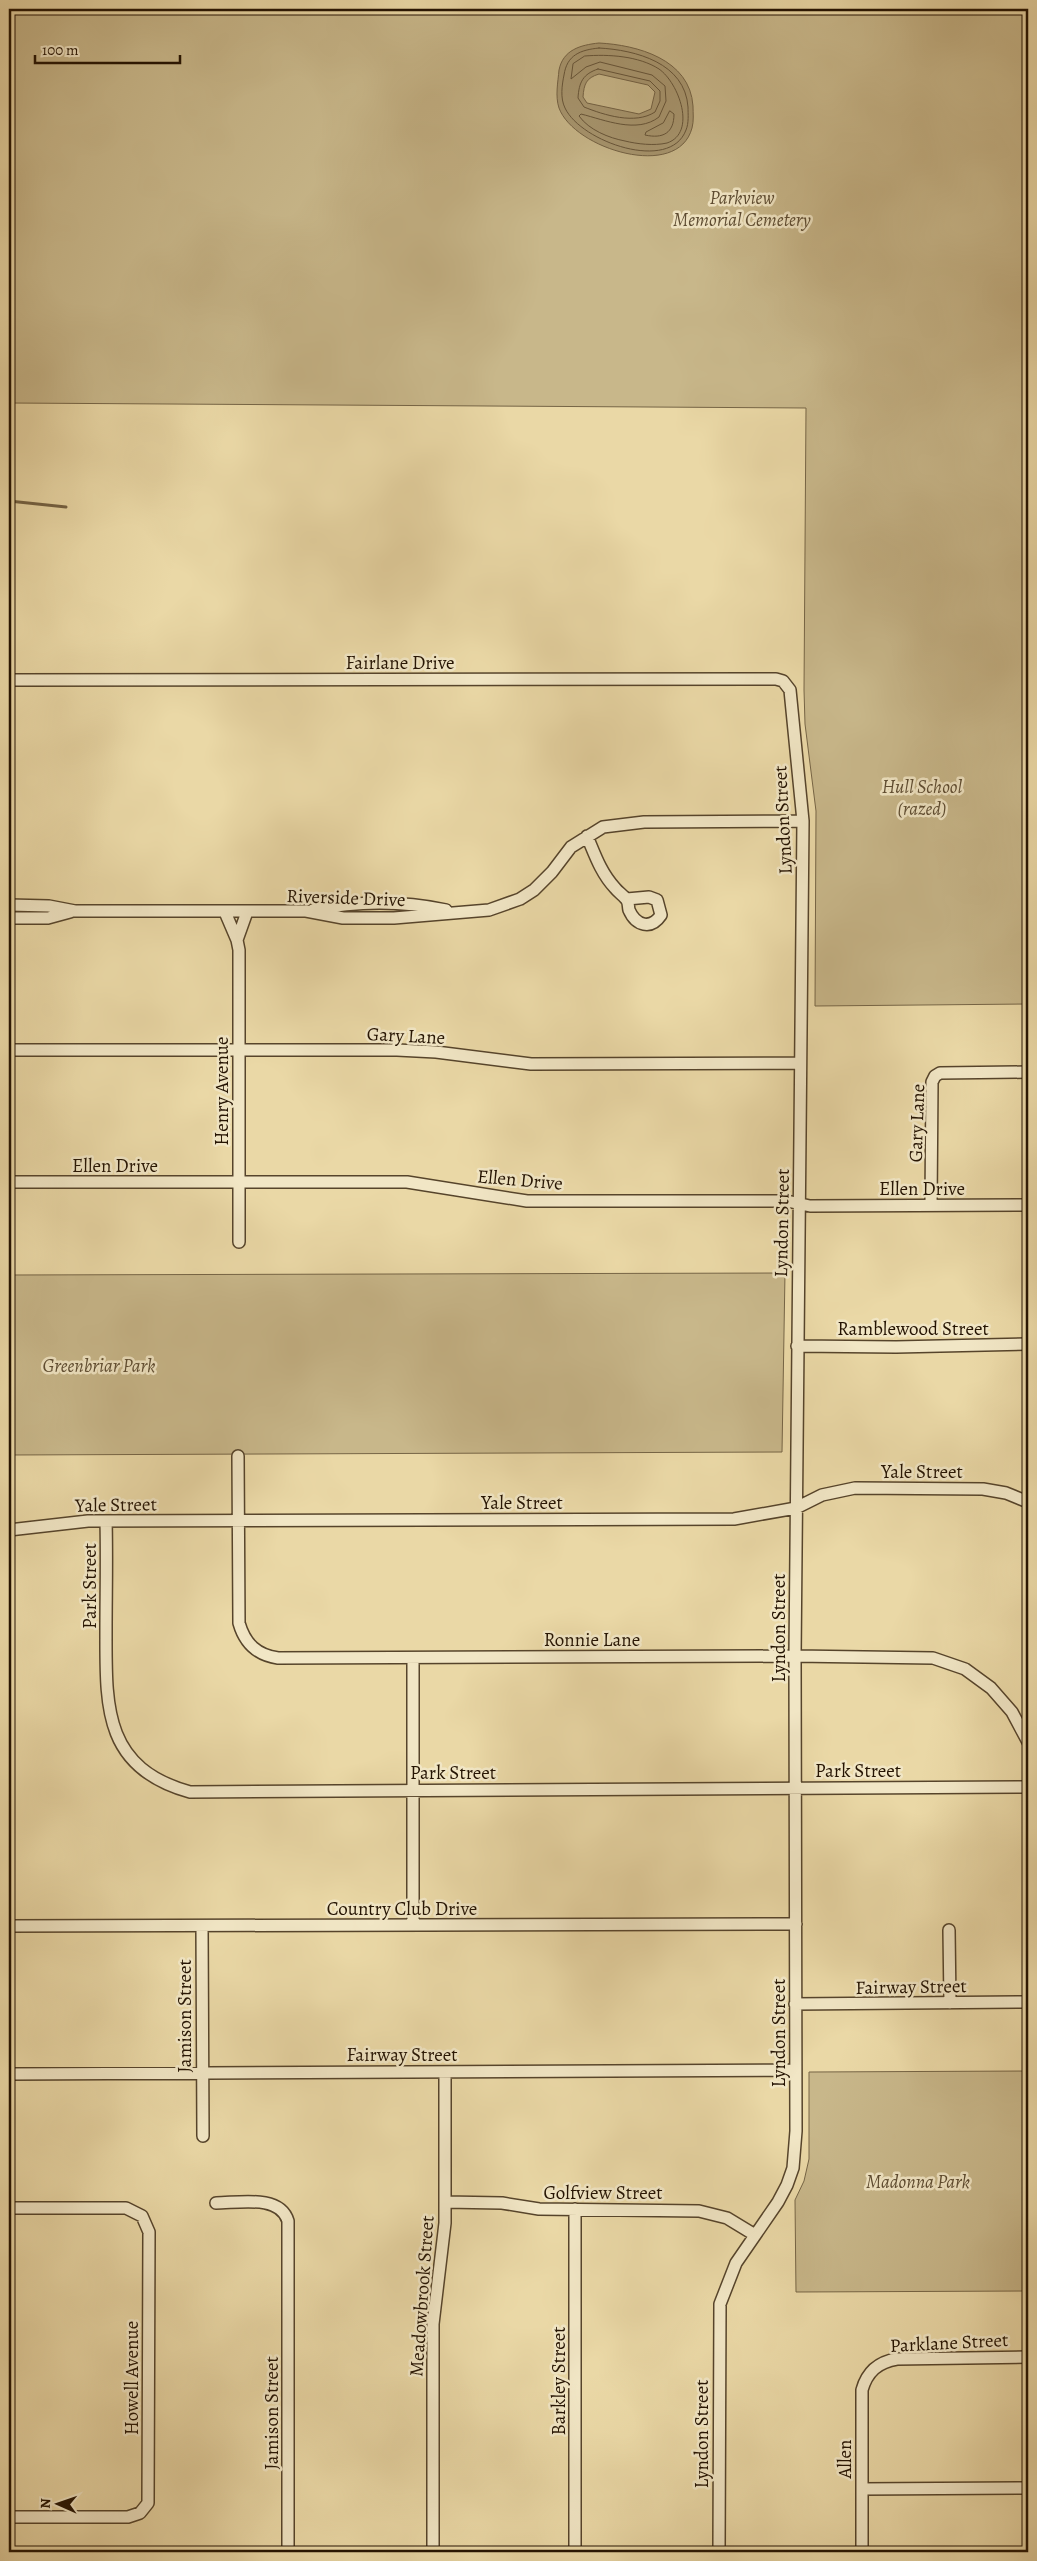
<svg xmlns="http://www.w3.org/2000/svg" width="1037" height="2561" font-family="Alegreya,serif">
	<rect width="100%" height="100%" fill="#ead8a6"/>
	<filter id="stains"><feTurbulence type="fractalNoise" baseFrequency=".004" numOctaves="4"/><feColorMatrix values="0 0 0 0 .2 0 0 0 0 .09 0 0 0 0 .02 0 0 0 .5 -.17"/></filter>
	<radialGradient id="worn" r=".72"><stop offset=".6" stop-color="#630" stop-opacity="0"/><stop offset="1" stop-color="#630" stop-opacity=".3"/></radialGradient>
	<path fill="#c8b78a" stroke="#766546" d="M9,9H1028V1004L815,1006L816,811L805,724L804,690L806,408L9,403Z
		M785,1273L782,1452L9,1455V1275Z
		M1028,2071V2291L796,2292L795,2200L804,2181L809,2159V2072Z"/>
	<path fill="#a7956e" stroke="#736143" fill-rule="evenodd" d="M599,43C637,45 690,59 693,106C693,113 694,121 692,128C678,181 574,149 559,108C555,96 558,82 559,70C563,50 580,45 599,43ZM599,74L648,85L655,92L651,109L639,114L587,103L583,97C584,84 586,78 599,74Z"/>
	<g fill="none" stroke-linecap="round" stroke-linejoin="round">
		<path stroke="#665438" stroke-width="1" d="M599,48C636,50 685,63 688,107C688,114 689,123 686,130C670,173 581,142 565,108C560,98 562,85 564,75C567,55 580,50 599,48Z
			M585,56C608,54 639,56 659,69C679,83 697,133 667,143C654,146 637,144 625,141C609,138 589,130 579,116L581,114C605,120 637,134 659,117L666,101L665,86L652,75L600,62L586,67L571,79L573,64Z
			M598,69L650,81L660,91V101L655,112C635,125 604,115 584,107L578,98C579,82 583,74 598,69Z
			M670,111L674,114C674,133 663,139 645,135L646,132L663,123Z"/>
		<path stroke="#736143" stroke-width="3" d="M9,501L66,507"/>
		<g stroke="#56442b" stroke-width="14">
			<path id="minor" d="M9,680L776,679L783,681L790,690L803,821L795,1656L796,2131L793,2168L787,2185L778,2202L736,2263L720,2304L719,2552
				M587,836C595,855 601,873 615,888C618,892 623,895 626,899C629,902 628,906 629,910C636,926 651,930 661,915L657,900L649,897L627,899
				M9,905L49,906L75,911H306L343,918H394L489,910L520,899L534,890L552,872L571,847L603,827L644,822L803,821
				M313,910C356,901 403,901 446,910
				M225,912L237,940L247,912
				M9,918H48L70,912
				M237,940L239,950V1242
				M9,1050H397L436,1052L531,1064L800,1063
				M9,1182H407L527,1201H787L810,1206L1028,1205
				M931,1205L932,1082L935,1076L940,1073L1028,1072
				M797,1346L896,1347L1028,1344
				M238,1456L239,1623C245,1644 257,1655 278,1658L795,1656L933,1658L965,1669L991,1688L1012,1712L1028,1742
				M106,1521C107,1558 106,1594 106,1631C106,1706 103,1768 190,1792L1028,1787
				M9,1530L88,1521L734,1519L796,1508L822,1495L855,1488L983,1489L1006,1493L1028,1502
				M413,1925V1658
				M9,1926L796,1924
				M202,1926L203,2136
				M949,1930L950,2003
				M795,2004L1028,2002
				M9,2074L795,2070
				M445,2202L502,2203L539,2209L699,2211L727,2218L755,2235
				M216,2203C238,2203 280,2194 288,2221V2552
				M9,2208H126L142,2216L149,2232L148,2503L140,2513L128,2517H9
				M575,2209V2552
				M862,2489L1028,2488
				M433,2552V2324L445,2223V2072
				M862,2552V2390C867,2372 878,2362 897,2359L1028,2357"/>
		</g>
		<use href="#minor" stroke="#f1e6c5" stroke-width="11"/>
	</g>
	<g text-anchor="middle" stroke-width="5" stroke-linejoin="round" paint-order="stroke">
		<g font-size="19" font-style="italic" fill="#5d4c32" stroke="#f1e6c5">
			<text x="742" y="204">Parkview<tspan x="742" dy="22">Memorial Cemetery</tspan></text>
			<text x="922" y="793">Hull School<tspan x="922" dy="22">(razed)</tspan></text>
			<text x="99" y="1372">Greenbriar Park</text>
			<text x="918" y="2188">Madonna Park</text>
		</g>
		<g font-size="19" fill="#241302" stroke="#f1e6c5">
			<text x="400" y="669">Fairlane Drive</text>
			<text transform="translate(782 820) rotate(-93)" y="7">Lyndon Street</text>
			<text transform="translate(346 897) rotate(2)" y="7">Riverside Drive</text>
			<text transform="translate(406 1035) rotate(3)" y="7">Gary Lane</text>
			<text transform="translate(221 1091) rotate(-90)" y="7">Henry Avenue</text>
			<text transform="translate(916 1123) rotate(-88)" y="7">Gary Lane</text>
			<text x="115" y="1172">Ellen Drive</text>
			<text transform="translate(520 1179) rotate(5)" y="7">Ellen Drive</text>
			<text x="922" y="1195">Ellen Drive</text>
			<text transform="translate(781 1223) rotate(-89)" y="7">Lyndon Street</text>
			<text x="913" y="1335">Ramblewood Street</text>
			<text x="922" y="1478">Yale Street</text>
			<text x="522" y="1509">Yale Street</text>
			<text transform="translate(116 1504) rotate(-1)" y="7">Yale Street</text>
			<text transform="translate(89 1586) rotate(-90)" y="7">Park Street</text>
			<text transform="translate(778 1628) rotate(-90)" y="7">Lyndon Street</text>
			<text x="592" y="1646">Ronnie Lane</text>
			<text x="858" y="1777">Park Street</text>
			<text x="453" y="1779">Park Street</text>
			<text x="402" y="1915">Country Club Drive</text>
			<text transform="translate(911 1986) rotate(-1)" y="7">Fairway Street</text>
			<text transform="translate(184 2016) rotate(-90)" y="7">Jamison Street</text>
			<text transform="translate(778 2033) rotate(-90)" y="7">Lyndon Street</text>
			<text x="402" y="2061">Fairway Street</text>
			<text x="603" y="2199">Golfview Street</text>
			<text transform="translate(421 2296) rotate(-86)" y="7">Meadowbrook Street</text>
			<text transform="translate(949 2342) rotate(-3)" y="7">Parklane Street</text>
			<text transform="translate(131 2378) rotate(-90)" y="7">Howell Avenue</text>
			<text transform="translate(558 2381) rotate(-90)" y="7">Barkley Street</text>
			<text transform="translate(271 2413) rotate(-90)" y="7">Jamison Street</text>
			<text transform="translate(701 2434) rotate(-90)" y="7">Lyndon Street</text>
			<text transform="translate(844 2459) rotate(-90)" y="7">Allen</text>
		</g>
	</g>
	<rect width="1037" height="2561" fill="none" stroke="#ead8a6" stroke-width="30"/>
	<rect x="10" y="10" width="1017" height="2541" fill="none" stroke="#241302" stroke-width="2.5"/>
	<rect x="15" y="15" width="1007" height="2531" fill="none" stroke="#241302"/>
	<g transform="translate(58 2504) rotate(272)" stroke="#f1e6c5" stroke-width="4" paint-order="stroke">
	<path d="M0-4L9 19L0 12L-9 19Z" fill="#241302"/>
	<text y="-8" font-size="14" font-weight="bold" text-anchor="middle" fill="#241302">N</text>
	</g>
	<path d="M35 55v8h145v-8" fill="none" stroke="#241302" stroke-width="2.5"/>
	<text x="42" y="55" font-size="15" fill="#241302" stroke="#f1e6c5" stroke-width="4" paint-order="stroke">100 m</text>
	<rect width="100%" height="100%" filter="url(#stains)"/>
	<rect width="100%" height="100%" fill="url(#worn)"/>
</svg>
